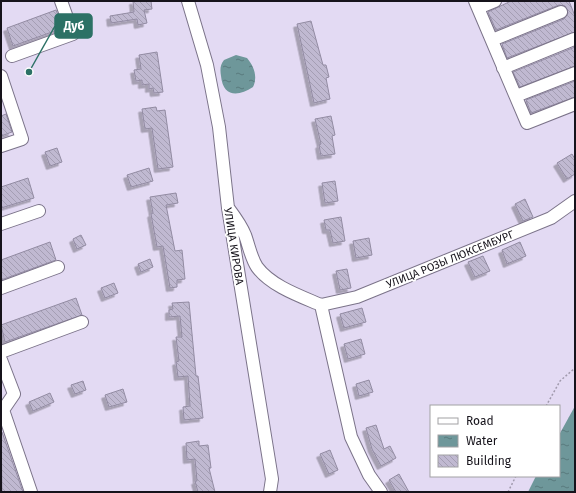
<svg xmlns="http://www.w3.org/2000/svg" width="576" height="493" font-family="'Fira Sans',sans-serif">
	<defs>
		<pattern id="water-ripples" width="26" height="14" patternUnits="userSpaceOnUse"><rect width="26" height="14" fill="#6e979a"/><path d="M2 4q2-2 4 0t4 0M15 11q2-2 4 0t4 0" fill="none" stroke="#597a7d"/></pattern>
		<pattern id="building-back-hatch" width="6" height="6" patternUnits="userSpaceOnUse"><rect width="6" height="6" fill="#c0b9d1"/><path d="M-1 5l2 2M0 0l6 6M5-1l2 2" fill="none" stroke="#a49eb3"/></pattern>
		<filter id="shadow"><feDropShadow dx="-3.5" dy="3.5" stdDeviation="0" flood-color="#0004"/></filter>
	</defs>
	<rect width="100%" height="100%" fill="#e3daf3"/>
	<path fill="url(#water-ripples)" d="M236,55L247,58C254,66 258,77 253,87C238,97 223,97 221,76C220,70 220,65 224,60Z
		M575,406V492H528L536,476H559V435Z"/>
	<path fill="url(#building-back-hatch)" stroke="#928ba2" filter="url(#shadow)" d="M133,1H151L152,9L144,10L147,23L138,25L137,19L111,23L110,16L134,12Z
		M511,1H569L575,16V32L507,58L502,44L564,19L568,13L565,6L559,5L496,30L488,12Z
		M56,10L63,28L13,46L7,28Z
		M311,21L323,65H326L329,77L326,78L330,99L314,103L297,24Z
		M575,47V66L520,87L513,72Z
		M157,52L163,92L154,93L153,88L149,89V84L142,85V80L136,81L134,70L141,69L139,55Z
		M575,81V97L531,113L526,100Z
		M156,107L157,111L165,110L173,167L158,169L152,128L145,129L142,109Z
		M6,114L12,132L1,136V116Z
		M331,116L335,135L332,136L335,154L321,156L319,145L321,144L315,119Z
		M57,148L62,162L50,166L45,152Z
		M572,154L575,159V174L567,179L557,163Z
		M149,168L153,181L131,187L127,175Z
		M28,178L34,198L1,208V187Z
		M335,181L338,201L325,203L322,183Z
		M176,193L178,203L166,205L175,251L182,250L185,279L177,280V287L170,288L163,246L157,247L151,214L153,213L150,197Z
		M525,199L533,217L523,221L515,204Z
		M341,217L345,241L333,243L330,230H326L324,220Z
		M81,235L86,245L77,249L73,239Z
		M369,238L372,255L356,258L353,241Z
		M50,242L56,260L1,280V260Z
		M520,242L526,256L507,264L502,250Z
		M483,256L490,271L475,277L468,262Z
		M150,259L153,267L141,272L138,264Z
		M347,269L351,288L340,290L336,271Z
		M114,283L118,293L105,298L101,288Z
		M76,298L82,315L5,342L1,325Z
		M189,302L196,376H198L203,418L184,420L183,407L190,406L188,376L178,377L176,362L179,361L176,337H182L180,316L169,317V310L173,309L172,303Z
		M362,308L366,322L344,328L340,314Z
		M361,339L365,354L348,359L344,344Z
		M369,380L373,392L359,396L356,384Z
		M83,381L86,390L75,394L71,385Z
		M123,389L127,402L109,407L105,395Z
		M50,393L54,402L33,411L29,402Z
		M376,425L384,449L390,446L396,458L381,466L372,449L366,428Z
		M1,432H2L23,492H2Z
		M199,441V446L208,445L211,468H209L215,492H198L195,481H197L195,459L187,460L186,443Z
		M330,450L338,470L329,474L320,454Z
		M399,474L409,492H396L389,480Z"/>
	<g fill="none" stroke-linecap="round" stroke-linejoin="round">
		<g stroke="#7b7389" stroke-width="14">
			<path id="minor" d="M188,1L207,65L219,127L228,208L272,479L270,492
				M475,1L527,123L575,104
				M478,8L495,1
				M492,40L561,12
				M12,56L73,34L61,1
				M503,68L574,39
				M1,76L22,139L1,146
				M516,96L575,73
				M229,209C235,217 241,225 245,235C249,246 251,258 257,267C271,286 300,296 321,305
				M1,224L39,211
				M1,288L58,267
				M321,305L357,297L470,251L551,218L575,201
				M321,305L351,437L369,475L381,492
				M1,352L82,322
				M1,360L14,394L3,410L31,492"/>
		</g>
		<path stroke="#a19aad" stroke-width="1.5" stroke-dasharray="2 2" stroke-linecap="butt" d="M546,406L560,381L575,368
			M508,492L516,476"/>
		<use href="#minor" stroke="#fff" stroke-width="12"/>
	</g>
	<g text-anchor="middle" stroke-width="3.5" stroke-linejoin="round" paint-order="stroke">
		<g font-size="11" fill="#16131b" stroke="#fff">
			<text transform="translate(234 246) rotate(81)" y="4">УЛИЦА КИРОВА</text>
			<text transform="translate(450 259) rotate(-22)" y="4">УЛИЦА РОЗЫ ЛЮКСЕМБУРГ</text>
		</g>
	</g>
	<path fill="none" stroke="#2c7165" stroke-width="1.5" d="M29 72L55 26"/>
	<circle fill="#2c7165" stroke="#fff" stroke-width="1.5" cx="29" cy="72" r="4"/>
	<rect fill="#2c7165" stroke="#2c7165" stroke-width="1.5" x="55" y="14" width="37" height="24" rx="4"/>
	<g font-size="12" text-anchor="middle" font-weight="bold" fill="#fff">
		<text x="74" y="30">Дуб</text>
	</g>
	<rect width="576" height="493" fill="none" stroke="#16131b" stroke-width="4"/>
	<rect x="430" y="405" width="130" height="72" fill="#ffffff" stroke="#a2a1a4"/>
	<rect x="438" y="418" width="20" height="6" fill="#ffffff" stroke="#a2a1a4"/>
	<text x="466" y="425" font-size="12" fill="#16131b">Road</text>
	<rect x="438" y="435" width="20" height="12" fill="url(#water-ripples)" stroke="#a2a1a4"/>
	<text x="466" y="445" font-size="12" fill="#16131b">Water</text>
	<rect x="438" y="455" width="20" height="12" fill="url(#building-back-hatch)" stroke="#a2a1a4"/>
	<text x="466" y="465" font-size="12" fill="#16131b">Building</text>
</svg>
